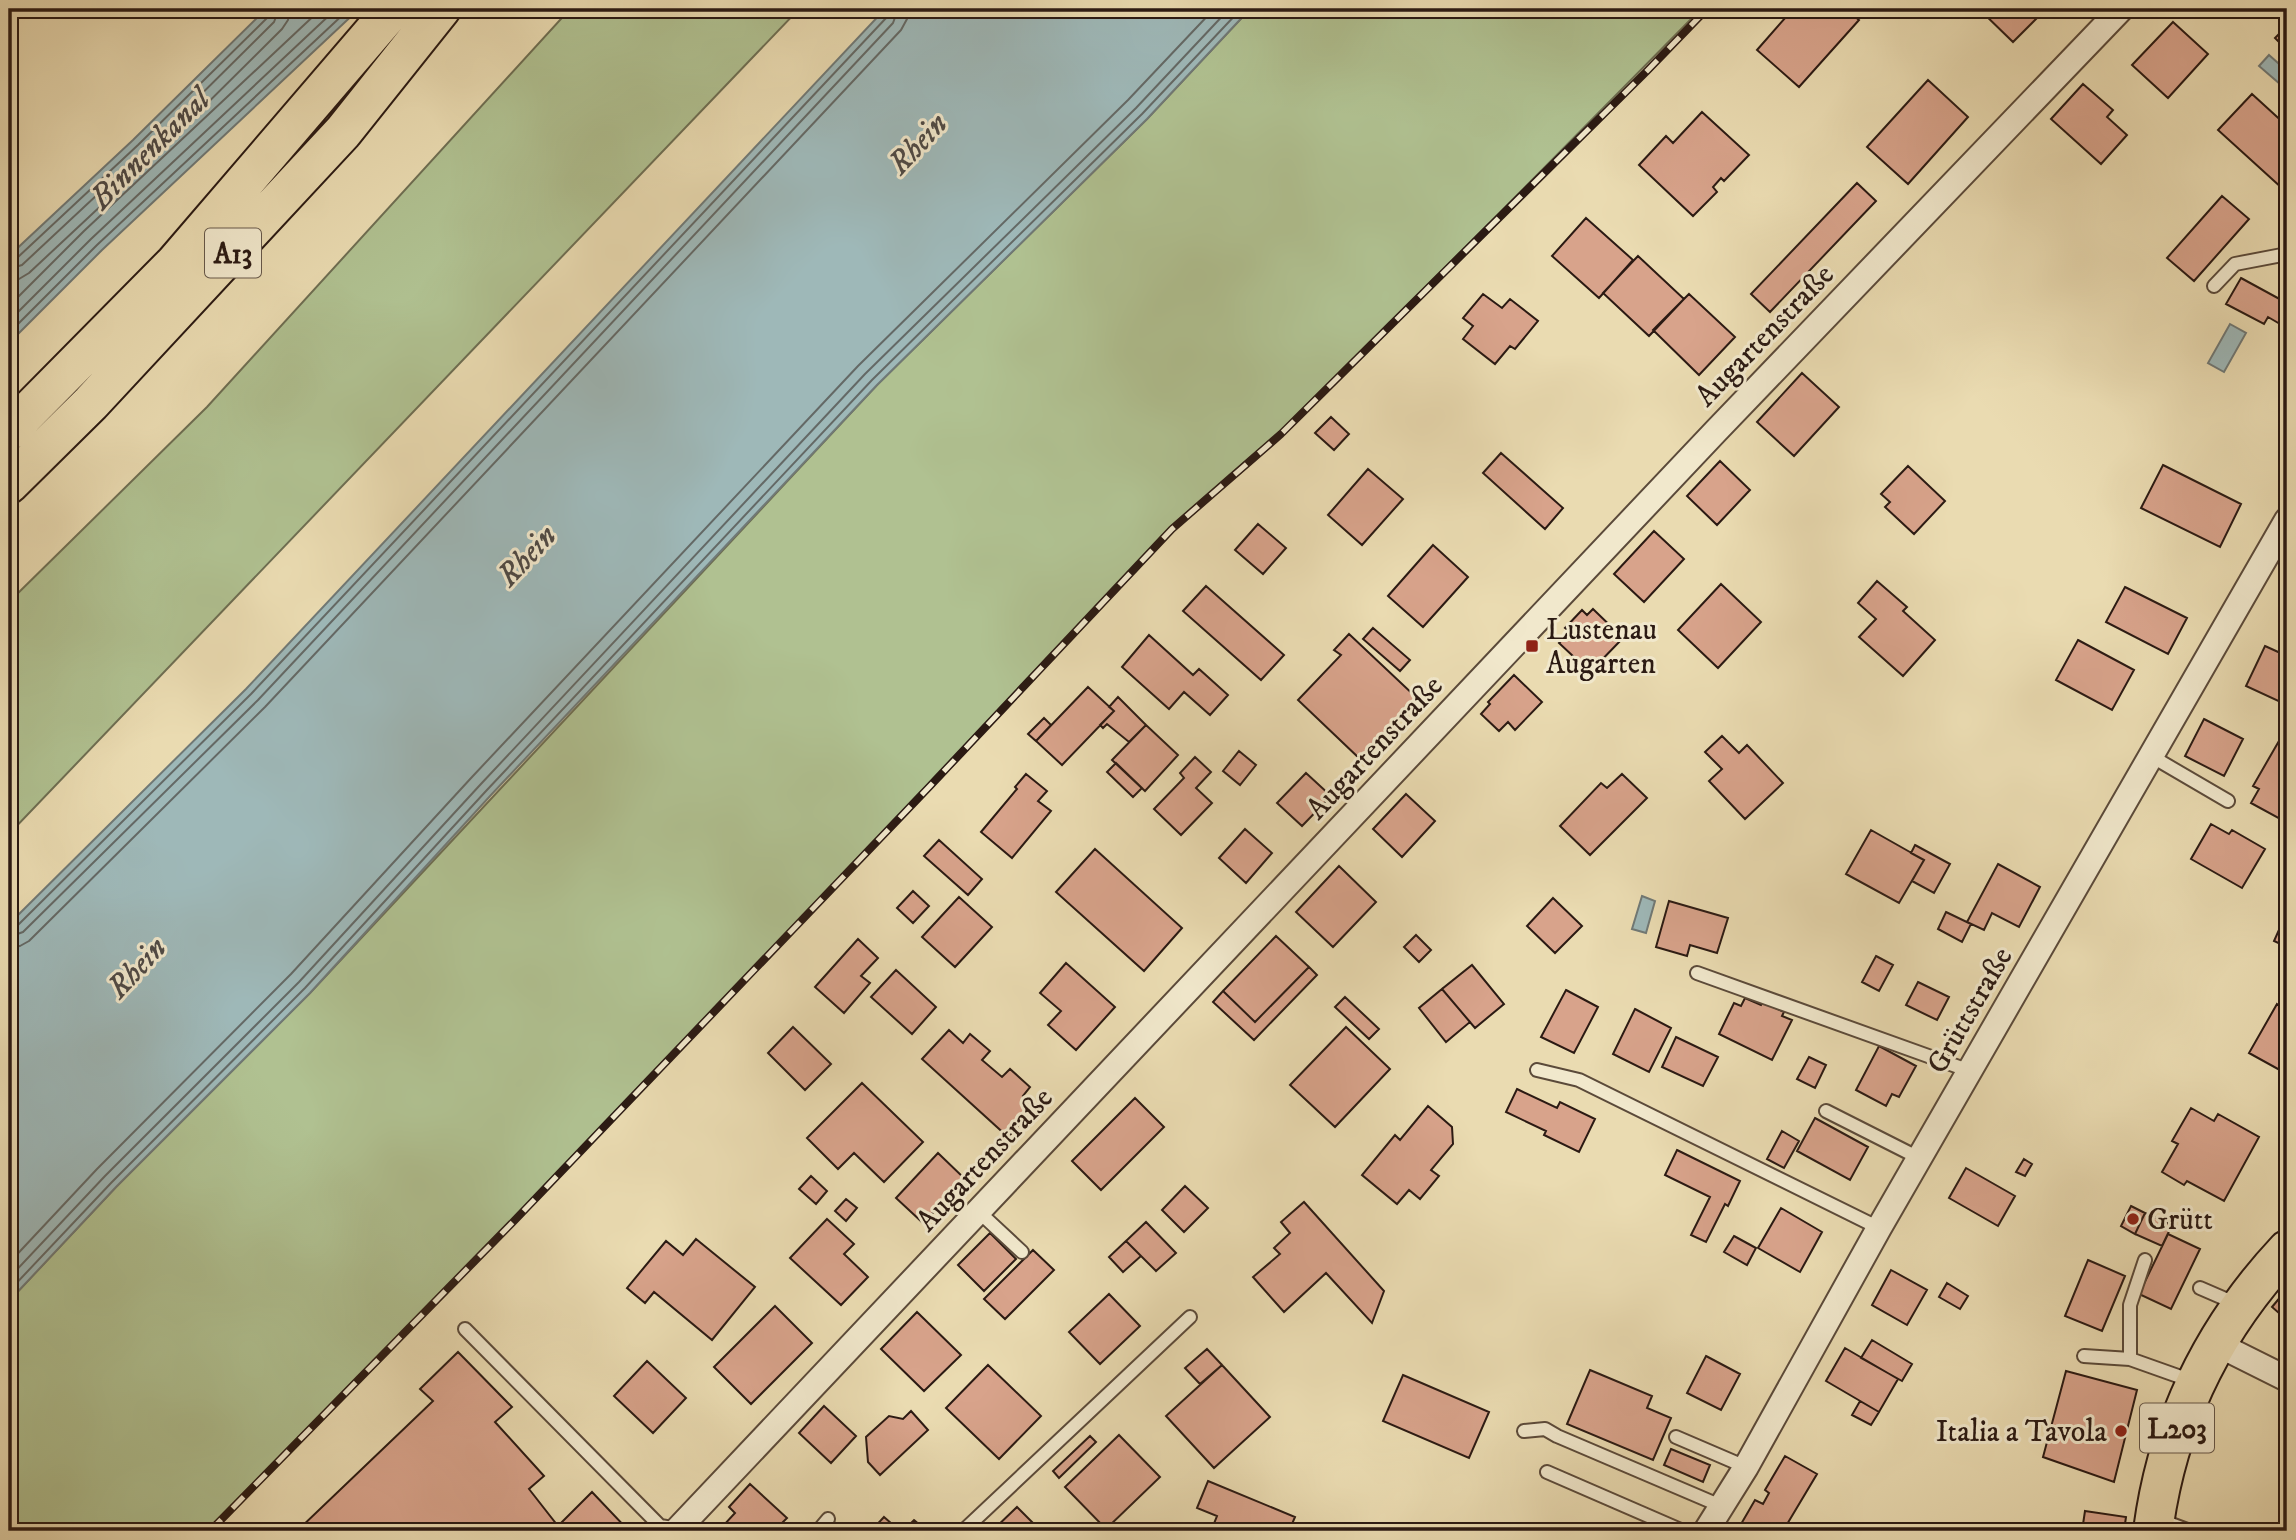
<svg xmlns="http://www.w3.org/2000/svg" width="2296" height="1540" font-family="'IM FELL DW Pica',serif">
	<rect width="100%" height="100%" fill="#eadbb1"/>
	<filter id="stains"><feTurbulence type="fractalNoise" baseFrequency=".00286" numOctaves="4"/><feColorMatrix values="0 0 0 0 .2 0 0 0 0 .09 0 0 0 0 .02 0 0 0 .5 -.17"/></filter>
	<radialGradient id="worn" r=".72"><stop offset=".6" stop-color="#630" stop-opacity="0"/><stop offset="1" stop-color="#630" stop-opacity=".3"/></radialGradient>
	<path fill="#b0c191" stroke="#6e6e52" stroke-width="2" d="M570,9H799L9,834V602L207,407Z
		M1250,9H1701L1281,434L1172,529L672,1057L210,1531H9V1301L116,1187L310,993L877,385L1147,119Z"/>
	<path fill="#9eb8b8" stroke="#707976" stroke-width="2" d="M266,9H359L102,250L9,343V256L133,140Z
		M885,9H1250L1147,119L877,385L491,795L310,993L116,1187L9,1301V924L246,689Z
		M2269,55L2287,71V76L2280,84L2259,66Z
		M2230,324L2246,333L2224,372L2208,363Z
		M1642,896L1655,901L1646,933L1632,929Z"/>
	<g fill="none" stroke-linecap="round" stroke-linejoin="round">
		<path stroke="#646966" stroke-width="2" d="M9,260L17,258L138,145L268,17L270,9
			M9,269L22,265L144,151L274,22L279,9
			M9,280L19,279L29,273L151,159L282,29L288,20L289,9
			M9,306L84,231L321,9
			M9,321L91,239L336,9
			M9,333L97,245L349,9
			M9,928L17,926L251,694L887,17L889,9
			M9,937L23,932L258,700L893,23L898,9
			M9,948L20,946L29,941L265,707L901,30L907,19L909,9
			M9,1263L97,1169L291,974L472,777L858,366L1128,100L1214,9
			M9,1278L105,1176L299,982L480,785L865,374L1136,108L1229,9
			M9,1291L111,1183L305,988L486,791L872,380L1142,114L1241,9"/>
	</g>
	<path fill="#d8a38b" stroke="#2b1a13" stroke-width="2" d="M1793,9H1846L1859,20L1799,87L1757,50Z
		M1981,9H2036L2041,14L2013,42L1980,10Z
		M2173,22L2208,54L2168,98L2132,65Z
		M2287,26V50L2275,38Z
		M1928,80L1968,117L1908,184L1867,147Z
		M2083,84L2113,110L2107,117L2127,135L2101,164L2051,119Z
		M2252,94L2287,126V184L2283,189L2218,130Z
		M1702,112L1749,155L1724,181L1721,178L1713,187L1717,192L1693,216L1639,165L1666,136L1673,143Z
		M1857,183L1876,201L1770,312L1751,294Z
		M2222,196L2249,219L2194,281L2167,258Z
		M1586,218L1633,260L1599,298L1552,256Z
		M1638,256L1684,299L1649,336L1603,293Z
		M2241,278L2285,302L2287,297V328L2268,317L2264,324L2226,304Z
		M1483,294L1502,308L1510,299L1538,321L1515,349L1510,346L1495,364L1463,339L1473,326L1463,318Z
		M1689,294L1735,337L1699,375L1653,330Z
		M1802,373L1839,407L1794,456L1757,422Z
		M1331,417L1349,434L1334,450L1315,433Z
		M1501,453L1563,508L1545,529L1483,473Z
		M1720,461L1750,490L1717,525L1687,496Z
		M2163,465L2241,504L2220,547L2141,508Z
		M1908,466L1945,501L1914,534L1885,507L1890,502L1881,494Z
		M1368,469L1403,499L1362,545L1328,515Z
		M1258,524L1286,548L1263,574L1235,550Z
		M1654,531L1684,559L1644,602L1614,574Z
		M1433,545L1468,577L1423,627L1388,596Z
		M1877,581L1907,607L1903,611L1935,640L1903,676L1859,637L1876,619L1858,603Z
		M1721,584L1761,622L1718,668L1678,630Z
		M1206,586L1284,655L1261,680L1183,611Z
		M2125,587L2187,618L2168,654L2106,622Z
		M1593,609L1623,638L1590,672L1559,643L1570,632L1565,628L1582,610L1587,615Z
		M1373,628L1410,660L1400,671L1363,639Z
		M1349,634L1418,699L1360,759L1298,700L1341,655L1334,650Z
		M1149,635L1193,675L1199,669L1228,695L1210,715L1184,692L1169,709L1122,667Z
		M2078,640L2134,670L2112,710L2056,680Z
		M2265,646L2287,656V705L2246,686Z
		M1514,675L1542,702L1515,730L1508,722L1499,731L1481,714L1490,704L1488,702Z
		M1088,687L1114,711L1062,765L1036,741Z
		M1118,697L1146,725L1129,742L1107,724L1103,728L1100,725L1114,711L1109,707Z
		M1044,718L1051,725L1036,741L1028,734Z
		M2204,719L2243,739L2224,776L2185,756Z
		M1146,725L1178,755L1145,791L1112,760Z
		M2283,734L2287,737V811L2282,820L2251,803L2259,789L2253,786Z
		M1722,736L1739,753L1747,745L1783,783L1745,819L1709,781L1722,769L1705,752Z
		M1239,751L1256,765L1240,785L1223,771Z
		M1195,757L1211,772L1196,788L1212,803L1181,835L1154,809L1184,778L1180,773Z
		M1116,763L1142,788L1133,797L1107,772Z
		M1306,773L1331,796L1302,826L1277,803Z
		M1026,774L1047,791L1038,801L1051,811L1012,858L981,832L1017,789L1015,787Z
		M1622,774L1647,798L1590,855L1560,826L1601,783L1607,788Z
		M1406,794L1435,821L1402,857L1373,829Z
		M2211,824L2229,834L2232,830L2265,849L2242,888L2191,859Z
		M1245,829L1272,853L1246,883L1219,858Z
		M1871,830L1924,860L1899,903L1846,874Z
		M939,840L982,879L968,895L924,856Z
		M1915,845L1950,864L1934,893L1912,881L1924,860L1911,853Z
		M1095,849L1182,928L1144,971L1056,892Z
		M1998,864L2040,887L2019,927L1992,913L1984,930L1967,922Z
		M1339,866L1376,902L1333,947L1296,912Z
		M913,891L929,906L913,923L897,908Z
		M959,897L992,927L955,967L922,937Z
		M1553,898L1582,926L1555,953L1527,926Z
		M1669,901L1728,918L1717,953L1690,945L1687,956L1656,947Z
		M1946,912L1971,924L1962,942L1938,929Z
		M2287,912V947L2274,941Z
		M1416,935L1431,950L1419,962L1404,947Z
		M1276,936L1309,967L1255,1022L1223,991Z
		M858,939L878,958L861,976L870,983L844,1013L815,987Z
		M1876,956L1893,965L1879,991L1862,982Z
		M1066,963L1115,1007L1076,1050L1048,1025L1061,1011L1040,993Z
		M1472,965L1504,1004L1475,1028L1442,989Z
		M1309,967L1317,975L1254,1040L1213,1002L1223,991L1255,1022Z
		M896,970L936,1007L912,1034L871,997Z
		M1918,982L1949,997L1937,1020L1906,1005Z
		M1442,989L1470,1022L1446,1042L1419,1008Z
		M1566,990L1598,1007L1574,1053L1541,1037Z
		M1345,997L1379,1029L1369,1039L1335,1007Z
		M1745,998L1761,1005L1763,1002L1784,1012L1782,1016L1792,1020L1772,1060L1719,1034L1734,1003L1741,1006Z
		M2277,1004L2287,1010V1074L2249,1053Z
		M1635,1009L1671,1028L1649,1072L1613,1054Z
		M793,1027L831,1064L805,1090L768,1053Z
		M1346,1027L1390,1069L1335,1127L1290,1085Z
		M949,1030L963,1043L970,1034L990,1051L982,1060L1002,1077L1010,1069L1030,1087L1023,1096L1035,1107L1008,1137L922,1059Z
		M1676,1037L1718,1057L1703,1086L1662,1067Z
		M1879,1046L1916,1066L1899,1097L1892,1094L1886,1106L1856,1090Z
		M1809,1057L1826,1065L1815,1088L1797,1079Z
		M862,1083L923,1142L884,1182L854,1153L838,1169L807,1138Z
		M1517,1089L1557,1108L1560,1102L1595,1119L1579,1152L1544,1135L1546,1131L1506,1112Z
		M1135,1098L1164,1127L1101,1190L1072,1161Z
		M1428,1106L1452,1127L1453,1144L1431,1170L1439,1176L1420,1199L1409,1190L1397,1204L1362,1175L1395,1135L1400,1140Z
		M2191,1108L2214,1121L2218,1114L2259,1137L2224,1201L2187,1181L2184,1185L2162,1172L2178,1144L2172,1141Z
		M1815,1118L1868,1147L1850,1180L1797,1151Z
		M1782,1131L1799,1141L1784,1168L1767,1159Z
		M1677,1150L1740,1181L1728,1206L1725,1204L1706,1242L1691,1235L1710,1197L1665,1175Z
		M938,1153L965,1179L923,1223L896,1198Z
		M2024,1159L2032,1164L2025,1176L2016,1172Z
		M1966,1168L2015,1196L1998,1226L1949,1198Z
		M811,1176L827,1191L816,1204L799,1189Z
		M1185,1186L1208,1208L1184,1232L1162,1210Z
		M846,1199L857,1208L846,1221L835,1211Z
		M1304,1202L1384,1291L1372,1323L1326,1273L1284,1312L1253,1277L1280,1254L1274,1248L1290,1233L1281,1222Z
		M2131,1206L2145,1213L2135,1234L2121,1226Z
		M1781,1208L1822,1232L1800,1272L1758,1248Z
		M2145,1213L2172,1225L2162,1246L2135,1234Z
		M827,1219L854,1244L844,1254L868,1277L841,1305L790,1258Z
		M1146,1222L1176,1253L1156,1271L1126,1241Z
		M990,1233L1016,1259L984,1291L958,1265Z
		M2168,1234L2200,1249L2171,1309L2139,1294Z
		M1734,1236L1756,1248L1747,1265L1724,1252Z
		M696,1239L755,1287L712,1340L654,1292L645,1303L627,1288L666,1241L683,1255Z
		M1126,1241L1141,1256L1123,1272L1109,1257Z
		M1033,1250L1054,1270L1005,1319L984,1299Z
		M2088,1260L2125,1276L2102,1331L2065,1316Z
		M1891,1270L1927,1290L1907,1325L1872,1305Z
		M1947,1283L1968,1296L1960,1309L1939,1297Z
		M2287,1289V1320L2272,1307Z
		M1109,1294L1140,1326L1100,1364L1069,1332Z
		M775,1306L812,1343L751,1404L714,1367Z
		M917,1312L961,1355L924,1391L881,1349Z
		M1872,1340L1912,1364L1902,1381L1861,1358Z
		M1845,1348L1898,1379L1879,1412L1826,1381Z
		M1207,1349L1222,1365L1200,1384L1185,1368Z
		M458,1352L512,1407L495,1422L544,1476L529,1489L558,1526L592,1492L629,1531H297L433,1401L420,1389Z
		M1706,1356L1740,1374L1721,1410L1687,1393Z
		M647,1361L686,1398L653,1433L614,1396Z
		M988,1365L1041,1416L999,1459L946,1408Z
		M1222,1365L1270,1417L1214,1468L1166,1416Z
		M1590,1370L1652,1396L1647,1408L1671,1418L1653,1460L1567,1424Z
		M2066,1371L2137,1390L2114,1482L2043,1457Z
		M1403,1375L1489,1412L1469,1458L1383,1421Z
		M1860,1401L1879,1412L1871,1425L1852,1415Z
		M824,1406L856,1436L831,1463L799,1433Z
		M911,1411L928,1430L880,1475L868,1462L866,1437L889,1416L903,1419Z
		M1119,1435L1160,1477L1106,1529L1065,1487Z
		M1090,1436L1096,1442L1059,1478L1053,1471Z
		M1671,1449L1710,1465L1703,1482L1664,1465Z
		M1785,1456L1817,1474L1783,1531H1737L1755,1500L1763,1504L1769,1493L1765,1490Z
		M1208,1481L1295,1517L1289,1531H1211L1217,1516L1197,1508Z
		M750,1484L787,1518L774,1531H729L723,1526L735,1513L729,1507Z
		M1017,1507L1041,1531H992Z
		M2085,1511L2126,1517L2124,1531H2082Z
		M884,1517L900,1531H871Z
		M914,1520L927,1531H903Z"/>
	<g fill="none" stroke-linecap="round" stroke-linejoin="round">
		<g stroke="#5b4a3a" stroke-width="16">
			<path id="service" d="M2214,286L2235,264L2287,254
				M2151,756L2228,801
				M1697,973L1970,1071
				M1537,1070L1579,1080L1879,1228
				M1826,1111L1919,1158
				M978,1211L1022,1252
				M2200,1288L2237,1304
				M465,1329L660,1526L679,1529
				M2084,1356L2130,1359L2192,1381
				M2130,1359V1305L2145,1260
				M1524,1431L1545,1429L1557,1436L1721,1506
				M1676,1437L1746,1467
				M1547,1472L1683,1531
				M2158,1519L2190,1531
				M818,1531L828,1519
				M963,1531L1190,1317"/>
		</g>
		<g stroke="#5b4a3a" stroke-width="28">
			<path id="minor" d="M2215,1343L2287,1379
				M676,1531L1715,432L2121,9
				M1706,1531L1746,1467L1879,1228L2287,520"/>
		</g>
		<g stroke="#2b1a13" stroke-width="42">
			<path id="primary" d="M2153,1531C2167,1424 2213,1329 2287,1250"/>
		</g>
		<g stroke="#2b1a13" stroke-width="42">
			<path id="motorway" d="M9,431L175,263L393,9
				M9,484L91,403L343,132L441,9"/>
		</g>
		<use href="#service" stroke="#f1e8cc" stroke-width="12"/>
		<use href="#minor" stroke="#f1e8cc" stroke-width="24"/>
		<use href="#primary" stroke="#eadbb1" stroke-width="38"/>
		<use href="#motorway" stroke="#eadbb1" stroke-width="38"/>
		<g stroke="#2b1a13" stroke-width="8">
			<path id="rail" d="M210,1531L514,1221L930,786L1172,529L1281,434L1647,71L1707,9"/>
		</g>
		<use href="#rail" stroke="#f1e8cc" stroke-width="5" stroke-dasharray="16" stroke-linecap="butt"/>
	</g>
	<g fill="#8f2418" stroke="#f1e8cc" stroke-width="2.5">
		<rect x="1525" y="639" width="14" height="14" rx="3.5"/>
		<circle cx="2133" cy="1219" r="7"/>
		<circle cx="2121" cy="1431" r="7"/>
	</g>
	<g text-anchor="middle" stroke-width="6" stroke-linejoin="round" paint-order="stroke">
		<g fill="#f1e8cc" stroke="#66584a" stroke-width="2">
			<rect x="205" y="228.5" width="56" height="49" rx="5"/>
			<rect x="2140" y="1403.5" width="74" height="49" rx="5"/>
		</g>
		<g font-size="28" font-weight="bold" fill="#2b1a13">
			<text x="233" y="263">A13</text>
			<text x="2177" y="1438">L203</text>
		</g>
		<g font-size="30" fill="#2b1a13" stroke="#f1e8cc">
			<text transform="translate(1764 335) rotate(-46)" y="10">Augartenstraße</text>
			<text transform="translate(1374 747) rotate(-47)" y="10">Augartenstraße</text>
			<text transform="translate(1969 1010) rotate(-60)" y="10">Grüttstraße</text>
			<text transform="translate(984 1159) rotate(-47)" y="10">Augartenstraße</text>
		</g>
		<g font-size="30" fill="#2b1a13" stroke="#f1e8cc" text-anchor="start">
			<text x="1546" y="639">Lustenau<tspan x="1546" dy="34">Augarten</tspan></text>
			<text x="2147" y="1229">Grütt</text>
			<text x="2107" y="1441" text-anchor="end">Italia a Tavola</text>
		</g>
		<g font-size="32" font-style="italic" fill="#4e4945" stroke="#f1e8cc">
			<text transform="translate(917 143) rotate(-47)" y="11">Rhein</text>
			<text transform="translate(149 148) rotate(-45)" y="11">Binnenkanal</text>
			<text transform="translate(526 555) rotate(-47)" y="11">Rhein</text>
			<text transform="translate(136 967) rotate(-47)" y="11">Rhein</text>
		</g>
	</g>
	<rect width="2296" height="1540" fill="none" stroke="#eadbb1" stroke-width="35"/>
	<rect x="10" y="10" width="2275" height="1519" fill="none" stroke="#2b1a13" stroke-width="3.5"/>
	<rect x="18" y="18" width="2261" height="1505" fill="none" stroke="#2b1a13" stroke-width="2"/>
	<rect width="100%" height="100%" filter="url(#stains)"/>
	<rect width="100%" height="100%" fill="url(#worn)"/>
</svg>
